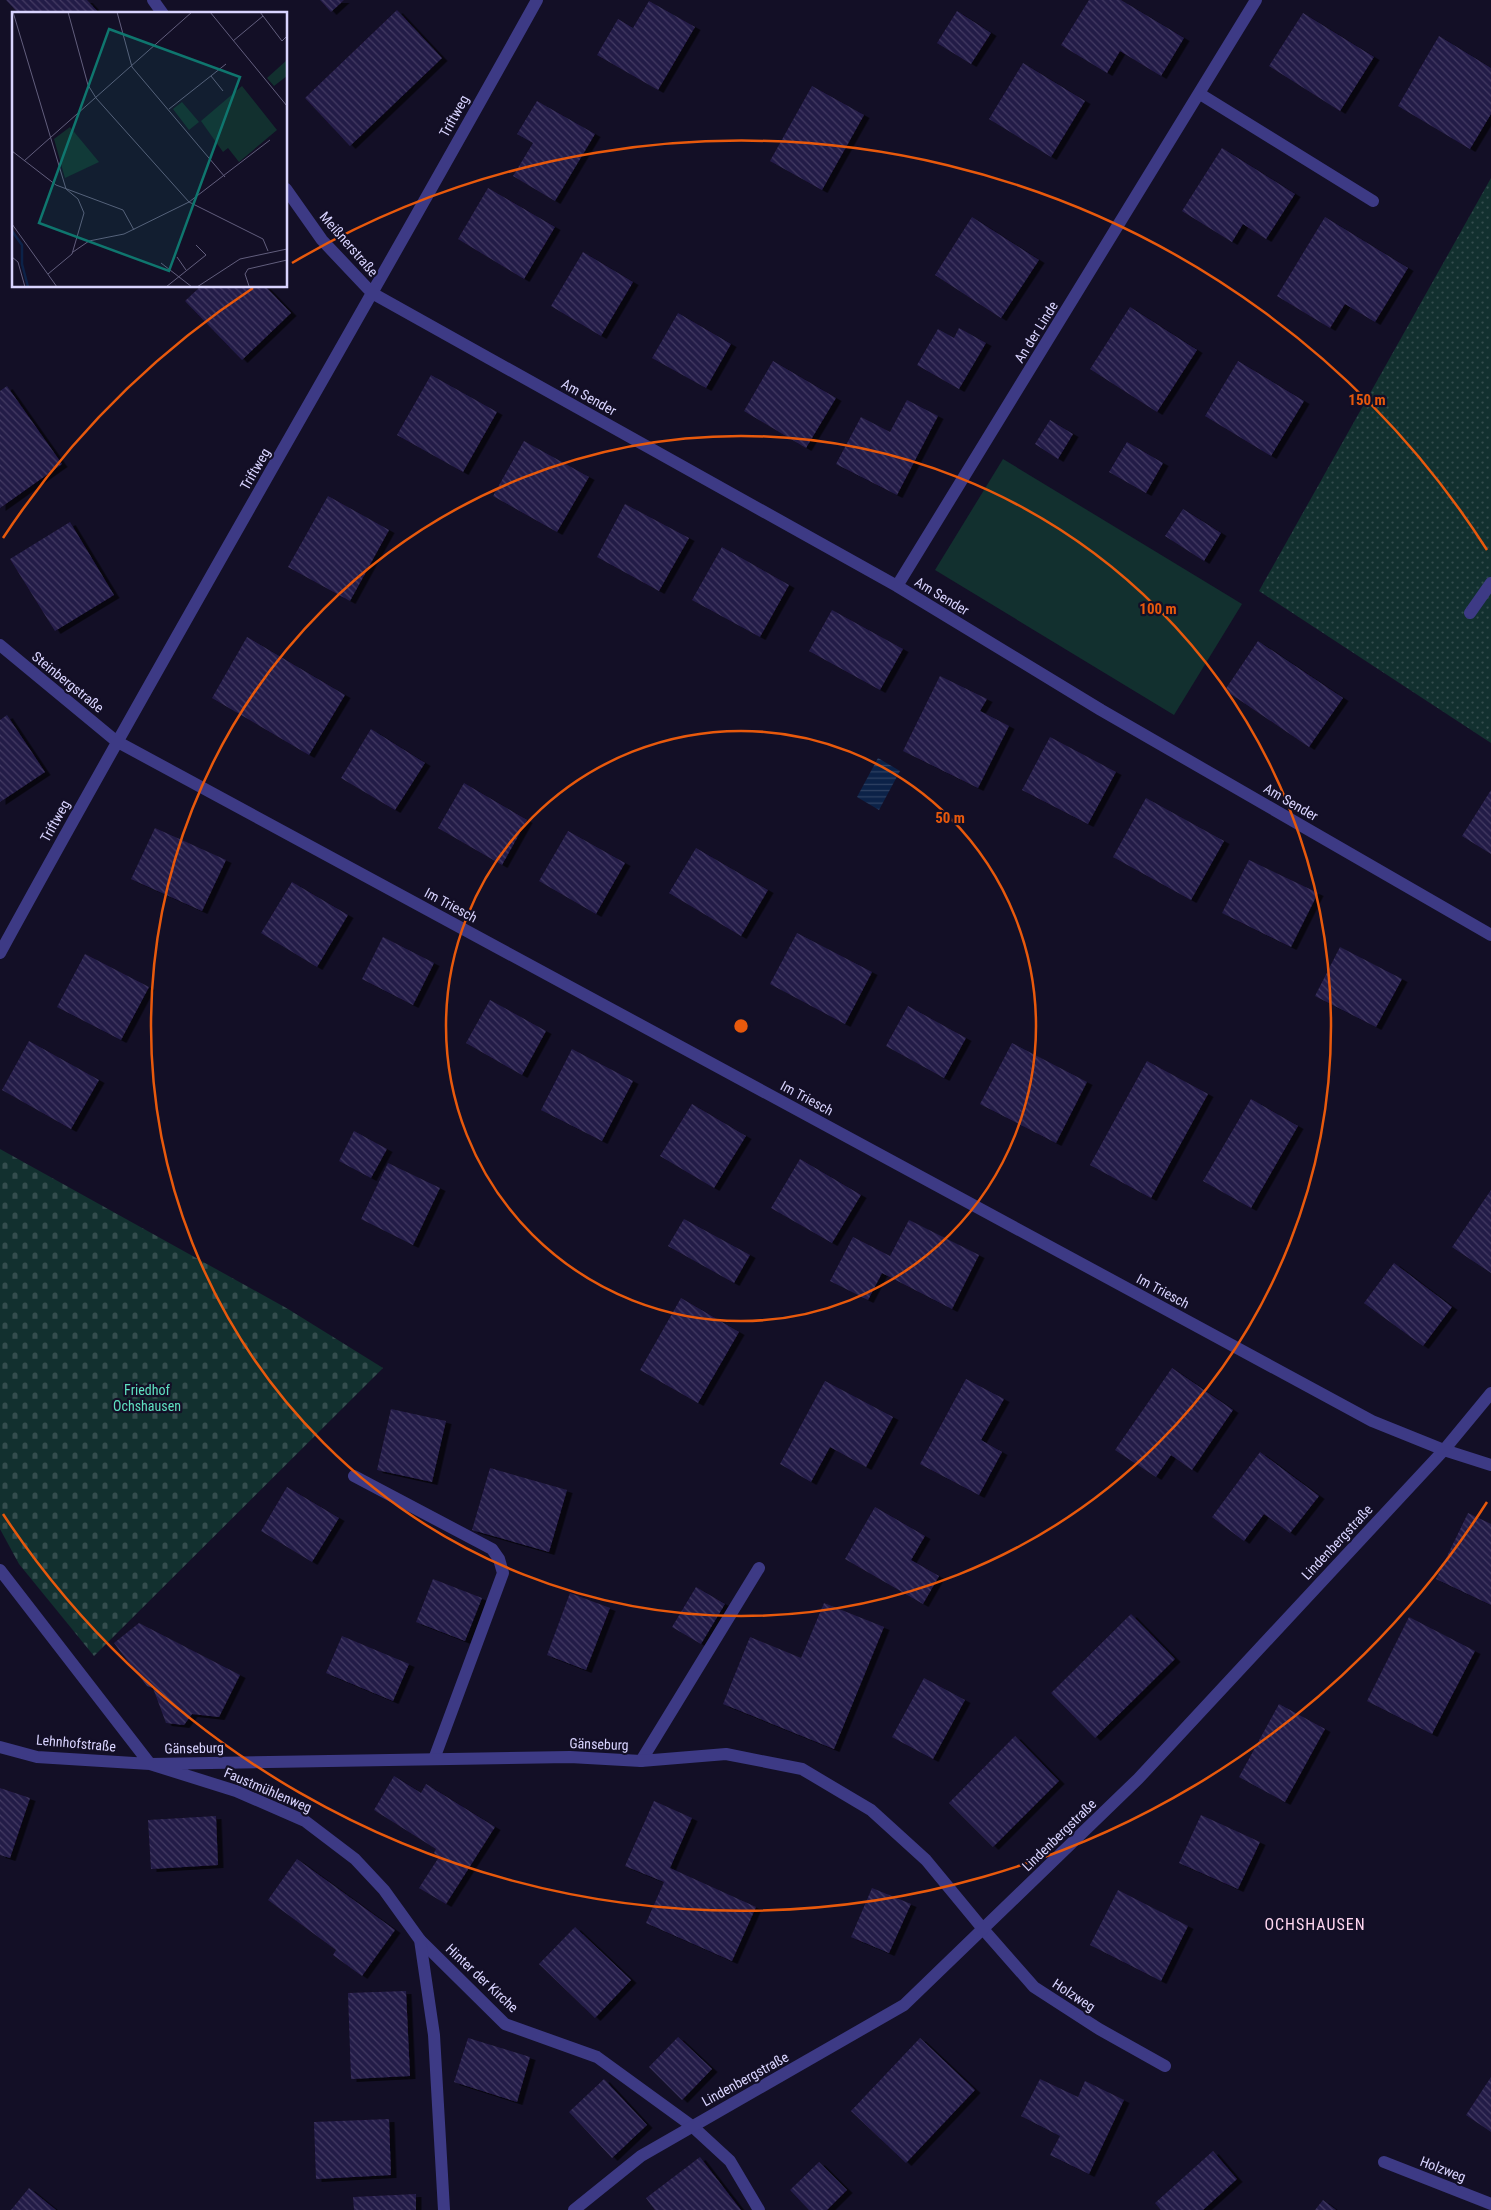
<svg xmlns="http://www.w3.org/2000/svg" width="1491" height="2210" font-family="'Roboto Condensed',sans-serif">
	<defs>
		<pattern id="grass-dots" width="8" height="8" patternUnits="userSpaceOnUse" patternTransform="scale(1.25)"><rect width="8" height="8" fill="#12302f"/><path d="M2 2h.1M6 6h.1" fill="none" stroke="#344d4e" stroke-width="1.8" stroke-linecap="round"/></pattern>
		<pattern id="cemetery-stones" width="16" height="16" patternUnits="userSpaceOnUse" patternTransform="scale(1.25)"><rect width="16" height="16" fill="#12302f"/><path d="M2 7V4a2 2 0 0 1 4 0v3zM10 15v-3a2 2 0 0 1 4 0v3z" fill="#344d4e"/></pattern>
		<pattern id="water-rules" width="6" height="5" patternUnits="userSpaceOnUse" patternTransform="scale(1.25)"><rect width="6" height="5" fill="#0c2248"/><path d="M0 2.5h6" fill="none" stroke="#2f4163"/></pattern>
		<pattern id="building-back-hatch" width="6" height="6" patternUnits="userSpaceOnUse" patternTransform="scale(1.25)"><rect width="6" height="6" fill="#241b47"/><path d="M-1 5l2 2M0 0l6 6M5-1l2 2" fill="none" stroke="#433b63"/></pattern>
		<filter id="shadow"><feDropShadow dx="5.5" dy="3" stdDeviation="0" flood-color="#0009"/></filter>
	</defs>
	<rect width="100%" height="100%" fill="#130f26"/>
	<path fill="url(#grass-dots)" d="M1491,178V743L1259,591Z"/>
	<path fill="url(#cemetery-stones)" d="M0,1149L288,1309L383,1368L94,1656L19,1564L0,1529Z"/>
	<path fill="#12302f" d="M1003,459L1242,604L1174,715L935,570Z"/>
	<path fill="url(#water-rules)" d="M878,758L900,771L879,810L857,797Z"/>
	<path fill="url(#building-back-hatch)" filter="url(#shadow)" d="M6,0H87L100,14H19Z
		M320,0H344L331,12Z
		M1089,0H1121L1184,38L1161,76L1120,51L1107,73L1061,45Z
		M649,1L695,27L658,90L597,55L618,19L633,28Z
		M397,10L442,58L350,146L305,98Z
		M957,11L991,33L971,64L937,43Z
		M1303,13L1374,57L1340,111L1269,66Z
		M1439,36L1491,68V114L1470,149L1398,106Z
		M1023,63L1085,101L1051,157L989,119Z
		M812,86L864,115L822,190L770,161Z
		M537,101L595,134L555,201L513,176L533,143L517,134Z
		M1222,148L1295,194L1266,239L1243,224L1232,242L1182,211Z
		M488,188L555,227L524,279L458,239Z
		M972,217L1039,260L1001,318L935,275Z
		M1325,217L1408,268L1375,322L1345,304L1330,328L1277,296Z
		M583,252L633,282L601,336L551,306Z
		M201,286H265L291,313L242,360L185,301Z
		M1130,307L1197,350L1157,412L1090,369Z
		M678,313L731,344L706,388L652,358Z
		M959,328L986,343L959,389L917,365L938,329L954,338Z
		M773,361L836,398L806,448L744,411Z
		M1238,361L1304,401L1271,456L1205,416Z
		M431,375L497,412L463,472L397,435Z
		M7,386L62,464L0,508V391Z
		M907,400L938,416L897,495L836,464L861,417L890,432Z
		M1050,420L1073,434L1058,459L1035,444Z
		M524,441L589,477L557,532L493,496Z
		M1127,442L1163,463L1146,493L1109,472Z
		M328,496L389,530L350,601L288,567Z
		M625,504L689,538L659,591L597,557Z
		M1183,509L1221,533L1204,561L1165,536Z
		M70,522L114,595L55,631L10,559Z
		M722,547L789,585L760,637L692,600Z
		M832,610L903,649L880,690L809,651Z
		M247,637L345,695L309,755L212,698Z
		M1258,641L1343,698L1309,747L1225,690Z
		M940,676L987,699L980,711L1009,726L978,788L903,751Z
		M7,715L45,772L0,802V720Z
		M371,729L425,763L395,810L341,778Z
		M1050,737L1116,772L1088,824L1022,790Z
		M464,783L527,820L502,865L438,828Z
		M1491,790V854L1462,836Z
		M1146,798L1224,841L1191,900L1113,857Z
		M155,828L226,860L202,911L131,879Z
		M568,831L625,863L596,914L539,881Z
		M696,848L768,890L741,936L669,893Z
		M1249,860L1318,893L1291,947L1222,913Z
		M292,882L348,915L317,967L261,933Z
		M797,933L872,972L845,1024L770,984Z
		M383,937L434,963L413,1005L362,979Z
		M1340,947L1402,979L1376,1027L1315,996Z
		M85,954L149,987L121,1040L57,1007Z
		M490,1000L546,1031L522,1075L466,1043Z
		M908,1006L966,1038L944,1078L886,1046Z
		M29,1041L99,1080L71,1129L2,1090Z
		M1012,1043L1087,1082L1056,1143L980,1104Z
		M572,1049L633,1081L602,1141L541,1110Z
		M1147,1061L1208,1094L1151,1198L1090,1165Z
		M1251,1099L1298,1126L1251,1208L1203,1181Z
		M692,1104L746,1136L714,1188L660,1156Z
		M354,1131L387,1149L371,1178L339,1161Z
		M800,1159L861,1195L832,1243L771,1208Z
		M388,1163L440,1188L413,1245L361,1219Z
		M1491,1190V1273L1452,1247Z
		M684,1219L750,1255L734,1283L668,1246Z
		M909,1220L979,1255L952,1309L882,1273L868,1300L830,1281L853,1237L890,1256Z
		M1394,1263L1452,1307L1423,1346L1364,1303Z
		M681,1298L739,1332L698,1403L640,1370Z
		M1172,1368L1233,1410L1192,1470L1171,1455L1156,1477L1115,1450Z
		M966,1379L1004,1399L981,1440L1002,1452L979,1495L920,1464Z
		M825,1381L893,1417L866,1467L830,1447L811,1482L780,1464Z
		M391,1409L446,1421L432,1482L377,1470Z
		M1260,1452L1319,1496L1290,1533L1264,1514L1244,1541L1212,1517Z
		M490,1468L567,1490L549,1552L472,1530Z
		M287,1487L339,1518L312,1562L261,1531Z
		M875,1507L925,1536L911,1560L939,1576L923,1604L845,1559Z
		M1468,1513L1491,1524V1605L1436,1579Z
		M433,1579L482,1598L465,1641L416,1622Z
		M696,1587L725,1604L701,1644L672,1627Z
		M570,1593L610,1608L586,1670L547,1655Z
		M824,1603L884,1627L834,1749L723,1704L750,1637L801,1658Z
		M1131,1614L1175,1659L1095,1738L1051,1693Z
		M1409,1617L1475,1651L1432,1734L1367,1701Z
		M139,1623L240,1675L219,1717L192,1714L184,1725L166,1723L153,1688L147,1686L114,1643Z
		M342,1636L409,1664L393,1701L326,1673Z
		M924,1678L965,1700L933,1759L892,1737Z
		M1279,1704L1325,1729L1285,1802L1239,1777Z
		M1015,1736L1059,1781L993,1847L949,1803Z
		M394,1776L421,1793L426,1784L495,1827L446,1904L419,1888L439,1857L434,1853L436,1849L374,1810Z
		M0,1788L30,1798L10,1858L0,1855Z
		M654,1801L692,1818L670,1868L756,1907L732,1961L646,1923L664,1882L625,1866Z
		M1201,1815L1260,1842L1238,1889L1179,1863Z
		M216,1816L218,1865L151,1869L148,1820Z
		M297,1859L395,1930L362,1976L333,1955L336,1950L268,1900Z
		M872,1888L911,1904L889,1953L851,1937Z
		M1118,1890L1188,1926L1161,1981L1090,1945Z
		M575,1927L631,1980L595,2018L539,1964Z
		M406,1991L410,2076L351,2079L348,1993Z
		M678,2037L712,2069L682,2100L649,2067Z
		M468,2038L530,2057L517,2102L454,2082Z
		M920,2038L975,2090L906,2163L851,2111Z
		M1491,2077V2132L1466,2115Z
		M604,2079L647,2125L612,2158L569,2112Z
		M1040,2079L1078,2097L1085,2081L1124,2100L1089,2174L1050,2155L1060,2136L1021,2116Z
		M389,2119L391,2175L316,2179L314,2122Z
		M1213,2151L1237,2179L1203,2210H1161L1155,2203Z
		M700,2157L741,2210H655L646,2198Z
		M819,2162L847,2190L827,2210H809L790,2190Z
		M29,2188L56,2210H11Z
		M416,2194V2210H354L353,2197Z
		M1323,2200L1336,2210H1315Z"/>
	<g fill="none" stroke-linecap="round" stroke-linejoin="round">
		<path stroke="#3d3a85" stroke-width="12" d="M1470,613L1491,583
			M354,1476L492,1549L499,1559L503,1573L434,1759
			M641,1761L759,1568
			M983,1929L1034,1987L1099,2029L1165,2066
			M420,1940L505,2024L597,2057L692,2126L730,2161L759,2210"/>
		<path stroke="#3d3a85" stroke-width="12" d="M153,0L163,14
			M1200,94L1373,201
			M286,189L322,240L372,293L897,586L1101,710L1491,935
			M897,586L1256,0
			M0,645L116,741L1372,1421L1444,1450L1491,1465
			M0,953C175,633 360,319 537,0
			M0,1570L150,1764L236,1791L305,1821L355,1859L384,1890L420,1940L434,2035L444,2210
			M0,1747L37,1757L150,1764L570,1757L641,1761L726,1754L802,1769L871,1810L926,1860L983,1929
			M1384,2162L1491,2204
			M574,2210L641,2156L904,2005L1138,1779L1444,1450L1491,1393"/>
	</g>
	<g fill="none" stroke="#e8590c" stroke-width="2.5">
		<circle cx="741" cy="1026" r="295"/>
		<circle cx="741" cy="1026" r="590"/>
		<path d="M1487 1502A885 885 0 0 1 3 1514M3 538A885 885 0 0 1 253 288M292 263A885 885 0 0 1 1487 550"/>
	</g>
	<g text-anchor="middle" stroke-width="4.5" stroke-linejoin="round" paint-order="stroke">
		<g font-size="14" fill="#d9d4ff" stroke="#130f26">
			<text transform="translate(454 116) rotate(-61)" y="5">Triftweg</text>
			<text transform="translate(349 244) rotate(49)" y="5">Meißnerstraße</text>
			<text transform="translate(1036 332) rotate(-58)" y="5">An der Linde</text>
			<text transform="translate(589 397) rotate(29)" y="5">Am Sender</text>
			<text transform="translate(255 469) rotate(-60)" y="5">Triftweg</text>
			<text transform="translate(942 596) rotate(31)" y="5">Am Sender</text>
			<text transform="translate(68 682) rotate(39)" y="5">Steinbergstraße</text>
			<text transform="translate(1291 802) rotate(30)" y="5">Am Sender</text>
			<text transform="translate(55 821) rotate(-61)" y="5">Triftweg</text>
			<text transform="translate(451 905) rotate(28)" y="5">Im Triesch</text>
			<text transform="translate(807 1098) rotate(28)" y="5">Im Triesch</text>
			<text transform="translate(1163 1291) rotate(28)" y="5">Im Triesch</text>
			<text transform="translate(1337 1542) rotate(-47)" y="5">Lindenbergstraße</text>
			<text transform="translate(76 1743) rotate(5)" y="5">Lehnhofstraße</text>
			<text transform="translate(599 1744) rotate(2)" y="5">Gänseburg</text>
			<text transform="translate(194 1748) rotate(-1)" y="5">Gänseburg</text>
			<text transform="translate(268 1790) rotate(23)" y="5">Faustmühlenweg</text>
			<text transform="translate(1059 1835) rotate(-44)" y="5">Lindenbergstraße</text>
			<text transform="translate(482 1978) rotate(43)" y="5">Hinter der Kirche</text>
			<text transform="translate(1074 1995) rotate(33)" y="5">Holzweg</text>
			<text transform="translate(745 2079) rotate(-29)" y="5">Lindenbergstraße</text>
			<text transform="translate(1443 2169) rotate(21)" y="5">Holzweg</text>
		</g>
		<g font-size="14" fill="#5fe0c0" stroke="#130f26">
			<text x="147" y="1395">Friedhof<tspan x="147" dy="16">Ochshausen</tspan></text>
		</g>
		<g font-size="16" letter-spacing="1" fill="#ffd6f0" stroke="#130f26">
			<text x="1315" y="1930">OCHSHAUSEN</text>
		</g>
	</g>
	<g transform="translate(12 12)">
		<rect width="275" height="275" fill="#130f26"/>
		<path d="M230,74L265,118L227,150L216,136L211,140L189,109Z" fill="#12302f"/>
		<path d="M58,115L87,150L53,166L42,127Z" fill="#12302f"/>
		<path d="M275,48V64L262,74L255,66ZM170,90L187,110L177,118L161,97Z" fill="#12302f"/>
		<path fill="none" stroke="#0c2248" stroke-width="2.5" d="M0,219L10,233V252L16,275"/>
		<path fill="none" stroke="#625e7d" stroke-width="1" d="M1,0L54,177L66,187L72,201L60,242L36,262M56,0L76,73L84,86L177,190L251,227L256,239M105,0L120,55L213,165M198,0L275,94M251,4L270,29L275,24M221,29L251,4L248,0M199,64L211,79M157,97L214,52M0,139L44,173L111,198L122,218M12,149L180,0M0,212L45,275M61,240L77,229L112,222L177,190L258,128M0,245L6,250L13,275M165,245L174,258M149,251L180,275M237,274L233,262L236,257L275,248M154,275L194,243L184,233M185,275L228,247L275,237"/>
		<path fill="#0f766e" fill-opacity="0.15" stroke="#0f766e" stroke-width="2.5" d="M97,17L228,65L157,259L27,211Z"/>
		<rect width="275" height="275" fill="none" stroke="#d9d4ff" stroke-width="2.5"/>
	</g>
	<circle cx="741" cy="1026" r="8" fill="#e8590c" stroke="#130f26" stroke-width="2.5"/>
	<g font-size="15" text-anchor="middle" font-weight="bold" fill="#e8590c" stroke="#130f26" stroke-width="4.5" stroke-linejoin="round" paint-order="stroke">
		<text x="1367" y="405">150 m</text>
		<text x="1158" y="614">100 m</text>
		<text x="950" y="823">50 m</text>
	</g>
</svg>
